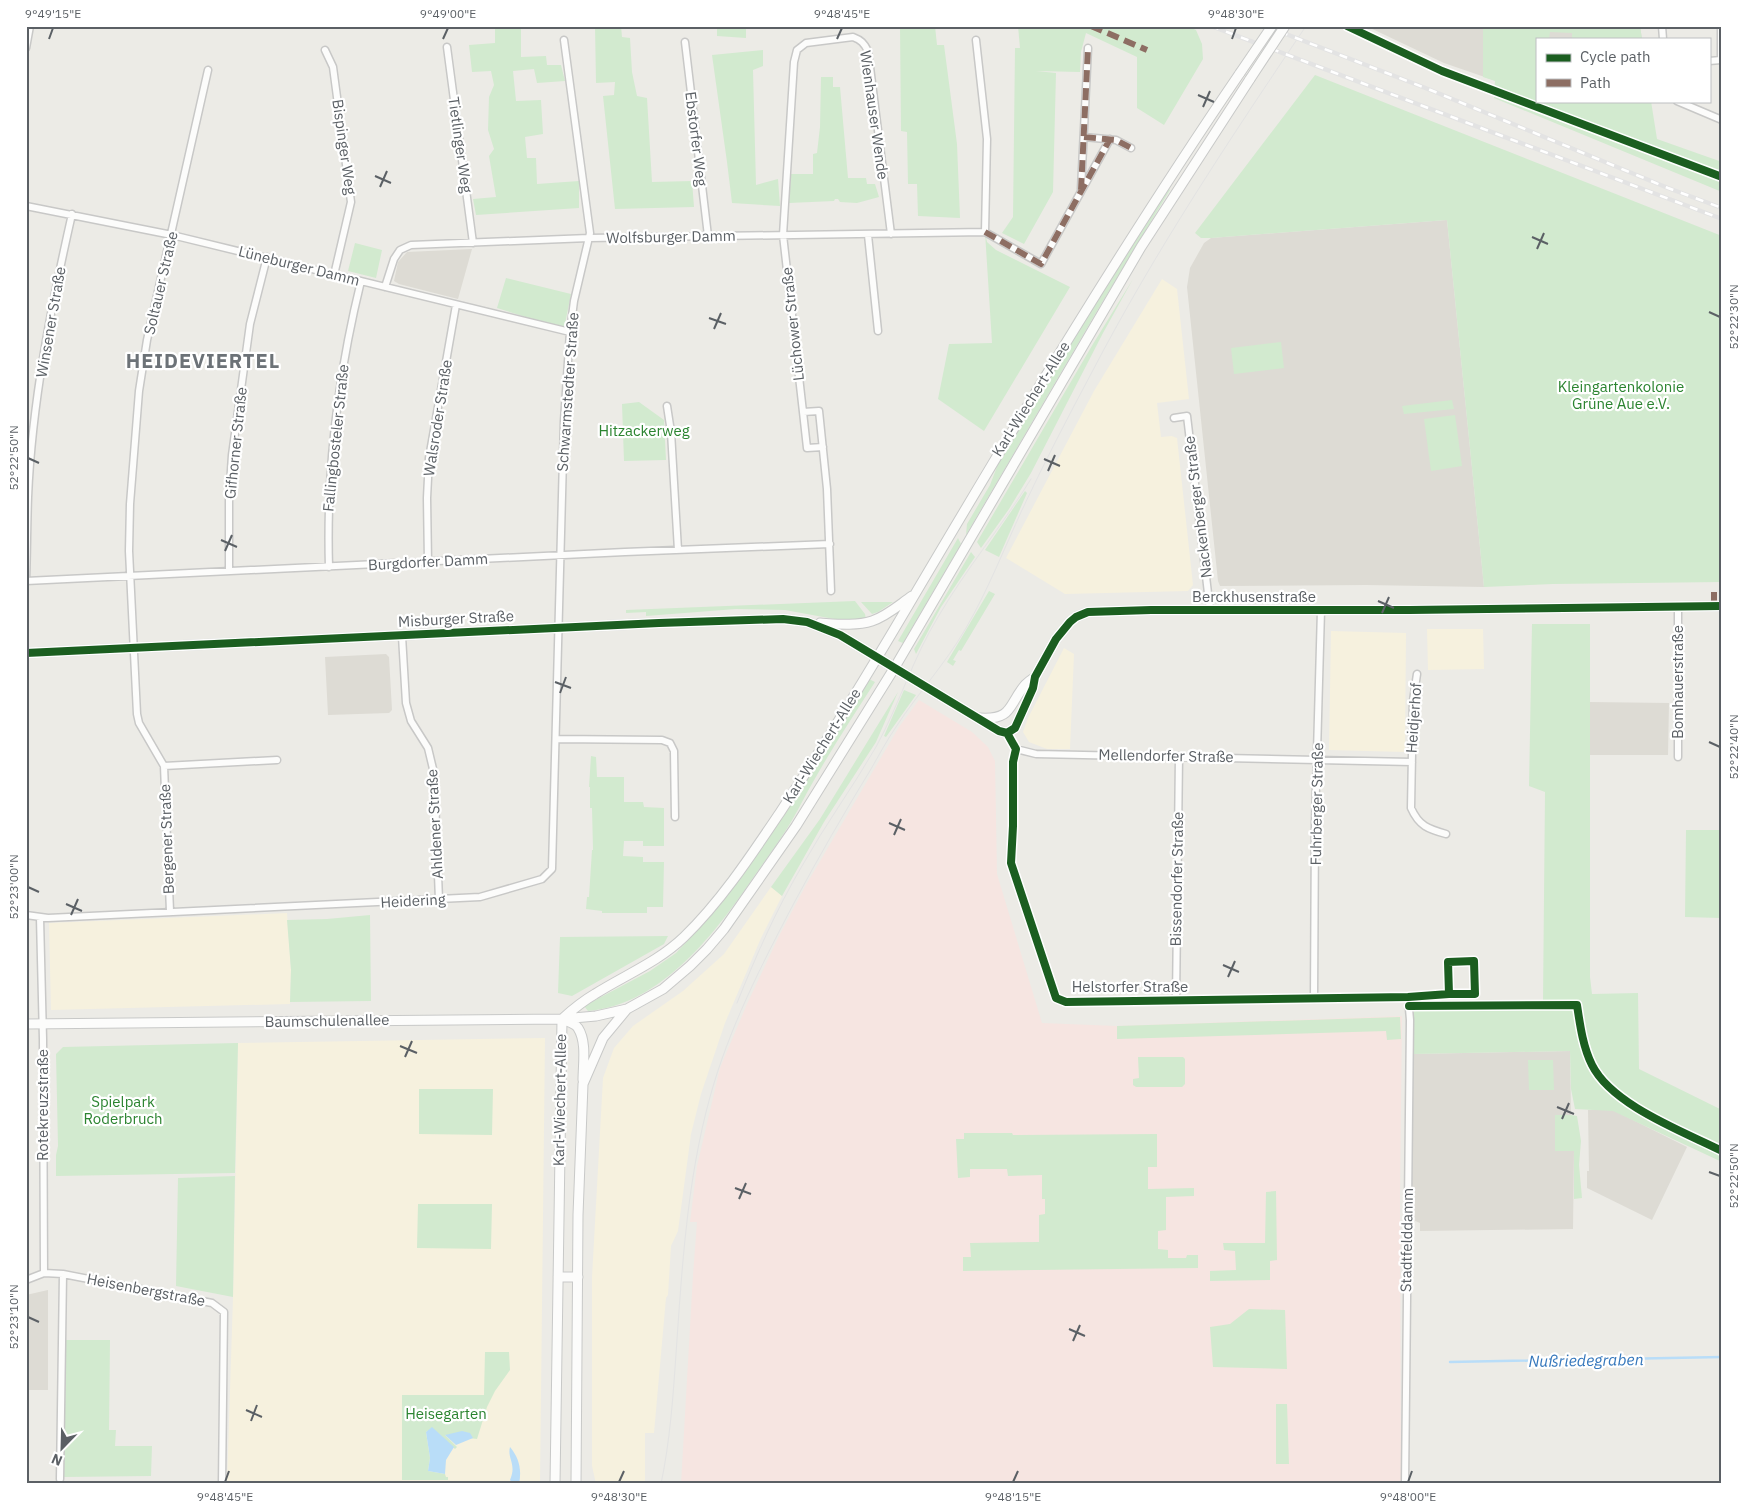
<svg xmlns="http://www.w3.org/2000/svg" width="1748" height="1510" font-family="'IBM Plex Sans',sans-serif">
	<rect width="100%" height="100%" fill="#ecebe6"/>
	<path fill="#f6f1de" d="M1162,279L1177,289L1189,399L1157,403L1161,437L1172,436L1177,438L1193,585L1188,591L1065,594L1006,558L1094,391Z
		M1427,629H1483L1484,669L1428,670Z
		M1331,631L1406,633L1405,752L1329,750Z
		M1064,648L1074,654L1070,749H1047L1029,742L1023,732L1028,718Z
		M771,887L782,896L761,938L725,1023L701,1094L691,1134L678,1231L671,1246L668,1295L666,1298L654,1433H645V1484H596L592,1466V1277L603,1078L614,1048L633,1026L683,991L724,954Z
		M287,913L291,970L290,1004L51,1010L49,923Z
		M545,1038L540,1484H227L233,1297L238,1043Z"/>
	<path fill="#dddbd4" d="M1366,26H1640L1642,39H1537V95L1444,63Z
		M1447,220L1484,587L1366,585L1220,586L1218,581L1187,287L1190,268L1204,243L1211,238Z
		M472,249L458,299L399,284L394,281L398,262L407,252Z
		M386,654L389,657L392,710L389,713L328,715L325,657Z
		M1590,702L1669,703L1668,755H1590Z
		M1570,1051L1571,1115H1555V1150L1574,1151L1573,1229L1420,1231V1223L1413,1220L1412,1217L1413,1054Z
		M1588,1110H1613L1687,1147L1652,1220L1587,1188V1171H1589Z
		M48,1290V1390H26V1295Z"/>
	<path fill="#f6e5e1" d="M919,700L972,732L988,747L995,761L997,874L1042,1023L1117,1026L1402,1016L1400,1197L1401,1484H681L693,1275L697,1222H690L697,1166L720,1068L747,1004L779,936L806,885L899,727Z"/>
	<path fill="#d2eacf" d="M495,26H521V57L546,56L547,65H561L565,81L537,83L534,69L513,71L516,101L541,100L543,134L525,137L527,158H536L537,184L579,181V208L476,215L473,199L496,197L489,156L494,149L488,130L489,97L494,85L491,71L472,72L469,45L495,43Z
		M595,26H621L622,37L630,38L632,72L637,96L647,98L652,182L692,181L694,207L615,209L603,96L614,95L615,82L596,83Z
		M717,26H746V38L717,36Z
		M900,26H935L937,45H944L957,144L960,218L918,216L917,184H908L907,132L901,131Z
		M1018,26H1187L1196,30L1202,44L1203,59L1164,125L1137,108V57L1086,33L1081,52L1080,72L1036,71L1056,73L1053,192L1024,244L1002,233L1013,217L1015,48H1020Z
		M1483,26H1640L1642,39H1572V33L1550,32L1549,39H1537V101H1651L1657,139L1722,162V192L1494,98L1495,81L1483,77Z
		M763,50V66L753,70L756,185L778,179L780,206L732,203L727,162L712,55Z
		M1315,75L1722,236V582L1553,584L1484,587L1447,220L1211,238H1201L1195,233Z
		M821,77H833V87H840L848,178H866L867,184H875L879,197L857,203L840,202L838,199H835L834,201L789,203L791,174H813V154L817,153L820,127Z
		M1169,189L1170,190L1100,306L966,535L967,524L990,485L1000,459L1095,304Z
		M985,232L987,242L996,250L1070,287L984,431L938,399L949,344L992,343Z
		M355,243L382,250L376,278L348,271Z
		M506,278L571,294L564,329L497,308Z
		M1133,279L1103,333L1031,473L1009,509L981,548L977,542L1093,344Z
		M1281,342L1284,368L1234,374L1231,348Z
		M1452,400L1454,409L1404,414L1402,406Z
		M639,402L664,420L666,460L624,461L622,404Z
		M1455,415L1462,466L1431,471L1424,419Z
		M1025,491L1027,493L999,557L985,550Z
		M958,538L961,544L903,643L898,641Z
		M971,552L975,557L941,607L916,654L914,649Z
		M989,591L995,594L961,651L959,650L953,660L956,661L953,666L947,662Z
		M855,601L865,614L866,619L845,621L785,610L736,609L646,616V612L626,613V610Z
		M861,602H893L878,612L872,614Z
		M1532,624H1590V977L1592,994L1638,993L1639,1069L1722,1110V1162L1613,1111L1575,1109L1571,1089L1570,1051L1413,1054L1414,1000L1543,1001L1545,792L1529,786Z
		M869,679L875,682C854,715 832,748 813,782C805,795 799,809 791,822C780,840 768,857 755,875C717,931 662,1005 588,1011L584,1006L650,971L676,953L692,936L737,882Z
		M904,690L916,695L886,737L884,736Z
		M898,692L876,742L824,822L782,896L771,887L820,819Z
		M591,756L596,757L597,777H624V802H643L644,807L664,808V846H643V841H624L623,856L643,857V862H664L663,907H647V913H602V911L586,909L587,897H589L592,850H593L592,808H590V787H589Z
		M1686,830H1720V918L1685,917Z
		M370,915L371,1001L290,1002L291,970L287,920L327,919Z
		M668,936L664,944L572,996L558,993L560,937Z
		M1400,1017L1401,1039L1387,1040L1386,1031L1117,1039V1026Z
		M238,1043L235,1173L56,1176V1155L58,1146L56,1054L63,1047Z
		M1138,1057H1183L1185,1059V1084L1182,1087H1136L1133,1085V1079L1139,1078Z
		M1528,1060H1553L1554,1090H1529Z
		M419,1089H493L492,1135L419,1134Z
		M1555,1115H1571L1577,1116L1581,1141L1579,1165L1582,1198L1574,1199V1151H1555Z
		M964,1133H1012L1013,1135L1157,1134V1167H1148V1189L1194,1188V1196L1166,1197V1230L1158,1231V1249L1168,1250V1258H1186L1187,1255H1198V1268L963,1271V1257H971L970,1243L1039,1242V1215L1045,1214V1199H1042V1175L1008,1176L1007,1169H970V1177L958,1178L956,1139H964Z
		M235,1176L233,1297L176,1286L178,1178Z
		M1276,1191L1277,1260L1270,1261V1280L1210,1281V1271L1236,1270L1235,1251L1224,1250L1223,1243H1265L1266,1192Z
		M418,1204H492L491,1249L417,1248Z
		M1249,1309L1285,1310L1287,1369L1213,1367L1210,1327L1230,1324Z
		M66,1340H110L109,1430H116L115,1446H152L151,1476L64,1477Z
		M485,1352H509L510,1370L495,1391L487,1407L477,1439L445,1435L457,1447L455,1449L432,1428L426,1432L430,1458L428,1471L445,1474L446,1477H448V1480H402V1395H484Z
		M1276,1404H1287L1289,1464H1276Z"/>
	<path fill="#b9ddf8" d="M432,1427L454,1447L446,1460L445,1474L428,1471L430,1458L426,1432Z
		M462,1431L470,1433L473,1438L456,1445L445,1435Z
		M510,1447C519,1458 522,1469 519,1484H513L510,1480C517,1464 507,1459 510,1447Z"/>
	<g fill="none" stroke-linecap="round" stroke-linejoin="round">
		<path stroke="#b9ddf8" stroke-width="2.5" d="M1450,1362L1722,1357"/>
		<g stroke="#c8c8c7" stroke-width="9">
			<path id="street" d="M1662,26L1663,39
				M976,40L987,139L985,232
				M685,42L708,236
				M447,47L473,243
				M26,48L30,26
				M325,50L333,67L351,202L334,275
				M1709,61L1721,60V26
				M1677,101L1722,120
				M1084,137L1116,140L1131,148
				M1081,189L1088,48
				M26,206L172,235L570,332
				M72,214C51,307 32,402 28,497C27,525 27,553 26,581L625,552L830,544
				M985,232L1041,264L1110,139
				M868,235L878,331
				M385,287L394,259L400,250L411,245L589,238L985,232
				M667,406L671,432L678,550
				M803,412L783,235L794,62L797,50L806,43L853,37C861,40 864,43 868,51L891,234
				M1174,418L1187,416L1210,610
				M823,447L807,448L803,412L819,411L827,489L831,591
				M428,562L427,498L429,458L456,305
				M329,567C326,470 338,375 361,281
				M229,571V500L232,455L250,324L267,257
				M402,636L406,703L411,721L428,748L434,773L439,900
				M1417,674L1413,701L1411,808C1419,826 1428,829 1446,834
				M1007,733L1016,749L1013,762V826L1011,863L1056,998L1066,1002L1408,997L1449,994L1448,962L1474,961L1475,994H1449
				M556,739L662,740L670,743L674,751L675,817
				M1016,749L1036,754L1412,762
				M1678,757V606
				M164,766L277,760
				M170,911L164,766L139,723L137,714L129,551L130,504L139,391L147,340L208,70
				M26,915L48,918L480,897L542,879L552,869L564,421L570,332L574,301L590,233L564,40
				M1314,999L1315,824L1321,610
				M1176,1001L1179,756
				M44,1273L63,1274L212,1303L224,1312L222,1484
				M26,1280L44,1273L43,1039L40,918
				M60,1479L63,1274
				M1405,1484L1410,1020L1408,997"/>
		</g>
		<g stroke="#c8c9c8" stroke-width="11">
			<path id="secondary" d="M820,623C837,624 856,626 872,621C887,616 899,605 912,596
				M26,653L659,623L783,619L807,622L840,635L999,731L1007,733L1015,728L1033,688L1035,677L1056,639L1070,622L1076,617L1088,612L1151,610H1410L1722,606
				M980,718C1013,720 1008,705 1025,685C1028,682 1032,679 1035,677
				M564,1020C569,1022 575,1023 578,1028C587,1042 583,1064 583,1080
				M26,1024L562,1019L596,1016L627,1009
				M558,1277H578
				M555,1484L562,1019C572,1010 583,1001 595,994C625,975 658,962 684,937C722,900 752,854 781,811C829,738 874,664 918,589C1021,415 1126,240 1240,73
				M576,1484L578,1215L583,1084L603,1038L627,1009L663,989L690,966L707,949L724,929L796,826L895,667L1141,247L1250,79"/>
		</g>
		<use href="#street" stroke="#fcfcfb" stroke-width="6"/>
		<use href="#secondary" stroke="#fcfcfb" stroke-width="9"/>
		<path stroke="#e3e3e3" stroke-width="1" d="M737,1003C756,956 776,910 802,866C825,825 853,787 876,747C899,705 913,658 938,617C966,569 1002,526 1031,479
			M661,1484C670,1441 673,1398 676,1354C682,1268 687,1180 710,1097C729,1028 761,966 794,903C818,858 844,813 871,769C879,755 887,740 896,727C918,693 946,663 966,628C988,590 1004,549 1022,510C1044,463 1068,417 1092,372C1155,251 1230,139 1306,26"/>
		<g stroke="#e3e3e3" stroke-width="4.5">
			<path id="rail" d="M1211,26L1722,219
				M1265,26L1428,89L1668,188L1722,208"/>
		</g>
		<use href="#rail" stroke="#fff" stroke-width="2.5" stroke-dasharray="8" stroke-linecap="butt"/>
		<g stroke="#c8c9c8" stroke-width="11" stroke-linecap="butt">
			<path id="secondary-bridge" d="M1240,73L1272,26
				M1250,79L1285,26"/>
		</g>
		<use href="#secondary-bridge" stroke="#fcfcfb" stroke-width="9"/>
		<path stroke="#8d6e63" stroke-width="6" stroke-dasharray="12 6" stroke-linecap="butt" d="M1091,26L1147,50
			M1084,137L1116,140L1131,148
			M1081,190L1088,48
			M985,232L1041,264L1110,139
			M1714,592V606"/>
		<g stroke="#fff" stroke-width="11">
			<path id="cycleway" d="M1347,26L1442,71L1722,177
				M26,653L659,623L783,619L807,622L840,635L999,731L1007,733L1015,728L1033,688L1035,677L1056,639L1070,622L1076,617L1088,612L1151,610H1410L1722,606
				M1007,733L1016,749L1013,762V826L1011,863L1056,998L1066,1002L1408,997L1449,994L1448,962L1474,961L1475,994H1449
				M1409,1006L1577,1005C1580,1025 1583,1047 1592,1065C1612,1105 1682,1131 1722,1151"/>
		</g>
		<use href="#cycleway" stroke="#1b5e20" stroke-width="8"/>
	</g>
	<path fill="none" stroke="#5b6065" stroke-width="2" d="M49,39L53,28M443,39L448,28M837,39L842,28M1232,39L1236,28M1198,95L1214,102M1203,107L1210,91M375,176L391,183M380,187L387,171M1532,237L1548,244M1537,249L1544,233M1709,312L1720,317M709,318L726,324M714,329L721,313M28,458L39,463M1044,459L1060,466M1048,471L1055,455M221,540L237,547M225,551L232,535M1378,601L1394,608M1382,613L1389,597M555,682L571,688M560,693L566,677M1709,742L1720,747M889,823L905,830M894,835L901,819M28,887L39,892M66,904L82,911M71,915L78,899M1223,965L1239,972M1228,977L1235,961M400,1046L417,1053M405,1057L412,1041M1557,1107L1574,1114M1562,1119L1569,1103M1709,1172L1720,1176M735,1188L751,1194M739,1199L746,1183M28,1317L39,1322M1069,1329L1085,1336M1073,1341L1080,1325M246,1410L262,1417M251,1421L257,1405M225,1482L229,1471M619,1482L624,1471M1013,1482L1018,1471M1408,1482L1412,1471"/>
	<g text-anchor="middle" stroke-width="4.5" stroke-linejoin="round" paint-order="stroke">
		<g font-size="15" fill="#5b6065" stroke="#fff">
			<text transform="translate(874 115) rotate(82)" y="5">Wienhauser Wende</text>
			<text transform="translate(696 139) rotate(83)" y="5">Ebstorfer Weg</text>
			<text transform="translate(460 145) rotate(82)" y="5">Tietlinger Weg</text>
			<text transform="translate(344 147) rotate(82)" y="5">Bispinger Weg</text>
			<text transform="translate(671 237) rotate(-1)" y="5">Wolfsburger Damm</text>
			<text transform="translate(299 266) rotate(14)" y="5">Lüneburger Damm</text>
			<text transform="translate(161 283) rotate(-77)" y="5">Soltauer Straße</text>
			<text transform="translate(51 322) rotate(-80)" y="5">Winsener Straße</text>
			<text transform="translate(793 324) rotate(-96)" y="5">Lüchower Straße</text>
			<text transform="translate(568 392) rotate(-86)" y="5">Schwarmstedter Straße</text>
			<text transform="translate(1031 399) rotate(-58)" y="5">Karl-Wiechert-Allee</text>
			<text transform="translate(438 418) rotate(-81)" y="5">Walsroder Straße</text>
			<text transform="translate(336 438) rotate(-84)" y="5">Fallingbosteler Straße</text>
			<text transform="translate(236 443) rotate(-84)" y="5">Gifhorner Straße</text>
			<text transform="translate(1198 507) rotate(-97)" y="5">Nackenberger Straße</text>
			<text transform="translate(428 562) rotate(-3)" y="5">Burgdorfer Damm</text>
			<text x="1254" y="602">Berckhusenstraße</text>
			<text transform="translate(456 619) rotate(-3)" y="5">Misburger Straße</text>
			<text transform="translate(1678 682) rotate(-90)" y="5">Bomhauerstraße</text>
			<text transform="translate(1414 718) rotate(-86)" y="5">Heidjerhof</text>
			<text transform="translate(822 746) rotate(-58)" y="5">Karl-Wiechert-Allee</text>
			<text transform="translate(1166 756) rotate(1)" y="5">Mellendorfer Straße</text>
			<text transform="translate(1317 804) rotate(-89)" y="5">Fuhrberger Straße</text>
			<text transform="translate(435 824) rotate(-93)" y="5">Ahldener Straße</text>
			<text transform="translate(167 839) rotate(-92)" y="5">Bergener Straße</text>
			<text transform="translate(1177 879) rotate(-89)" y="5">Bissendorfer Straße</text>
			<text transform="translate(413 901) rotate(-3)" y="5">Heidering</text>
			<text x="1130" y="992">Helstorfer Straße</text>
			<text transform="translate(327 1021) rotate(-1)" y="5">Baumschulenallee</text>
			<text transform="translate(560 1100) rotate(-89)" y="5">Karl-Wiechert-Allee</text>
			<text transform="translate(43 1105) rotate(-90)" y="5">Rotekreuzstraße</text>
			<text transform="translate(1407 1240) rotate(-89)" y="5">Stadtfelddamm</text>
			<text transform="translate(146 1290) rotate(11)" y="5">Heisenbergstraße</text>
		</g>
		<g font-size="15" fill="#2b8430" stroke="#fff">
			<text x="1621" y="392">Kleingartenkolonie<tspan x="1621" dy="17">Grüne Aue e.V.</tspan></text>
			<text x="644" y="436">Hitzackerweg</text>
			<text x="123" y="1107">Spielpark<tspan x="123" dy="17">Roderbruch</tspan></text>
			<text x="446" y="1419">Heisegarten</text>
		</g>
		<g font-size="16" font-style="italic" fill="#3577bc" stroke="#fff">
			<text transform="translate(1586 1360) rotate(-1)" y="6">Nußriedegraben</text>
		</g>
		<g font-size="20" font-weight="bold" letter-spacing="1" fill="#6c7277" stroke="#fff">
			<text x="203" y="368">HEIDEVIERTEL</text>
		</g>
	</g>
	<rect width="1748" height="1510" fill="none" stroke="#ffffff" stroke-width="55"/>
	<rect x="1536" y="38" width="175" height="65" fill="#ffffff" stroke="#bdbfc1"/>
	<rect x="1546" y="54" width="25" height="8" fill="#1b5e20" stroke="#bdbfc1"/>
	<text x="1580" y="62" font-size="15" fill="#5b6065">Cycle path</text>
	<rect x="1546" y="79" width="25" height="8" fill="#8d6e63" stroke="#bdbfc1"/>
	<text x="1580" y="88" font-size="15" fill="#5b6065">Path</text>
	<g transform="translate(62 1448) rotate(203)" stroke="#ffffff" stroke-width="4" paint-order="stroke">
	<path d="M0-4L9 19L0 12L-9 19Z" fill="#5b6065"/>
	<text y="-8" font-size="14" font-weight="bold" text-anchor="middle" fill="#5b6065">N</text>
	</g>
	<rect x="28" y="28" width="1692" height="1454" fill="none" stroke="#5b6065" stroke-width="2"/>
	<g font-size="12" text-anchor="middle" fill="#5b6065">
		<text x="53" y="18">9°49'15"E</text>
		<text x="448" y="18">9°49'00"E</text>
		<text x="842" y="18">9°48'45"E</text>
		<text x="1236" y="18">9°48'30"E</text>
		<text transform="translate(1734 317) rotate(-90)" y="4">52°22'30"N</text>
		<text transform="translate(14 458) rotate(-90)" y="4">52°22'50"N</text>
		<text transform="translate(1734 747) rotate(-90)" y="4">52°22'40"N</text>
		<text transform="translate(14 887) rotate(-90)" y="4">52°23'00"N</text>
		<text transform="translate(1734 1176) rotate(-90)" y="4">52°22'50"N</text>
		<text transform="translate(14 1317) rotate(-90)" y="4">52°23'10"N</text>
		<text x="225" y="1501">9°48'45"E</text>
		<text x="619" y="1501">9°48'30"E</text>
		<text x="1013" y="1501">9°48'15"E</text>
		<text x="1408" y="1501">9°48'00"E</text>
	</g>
</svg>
